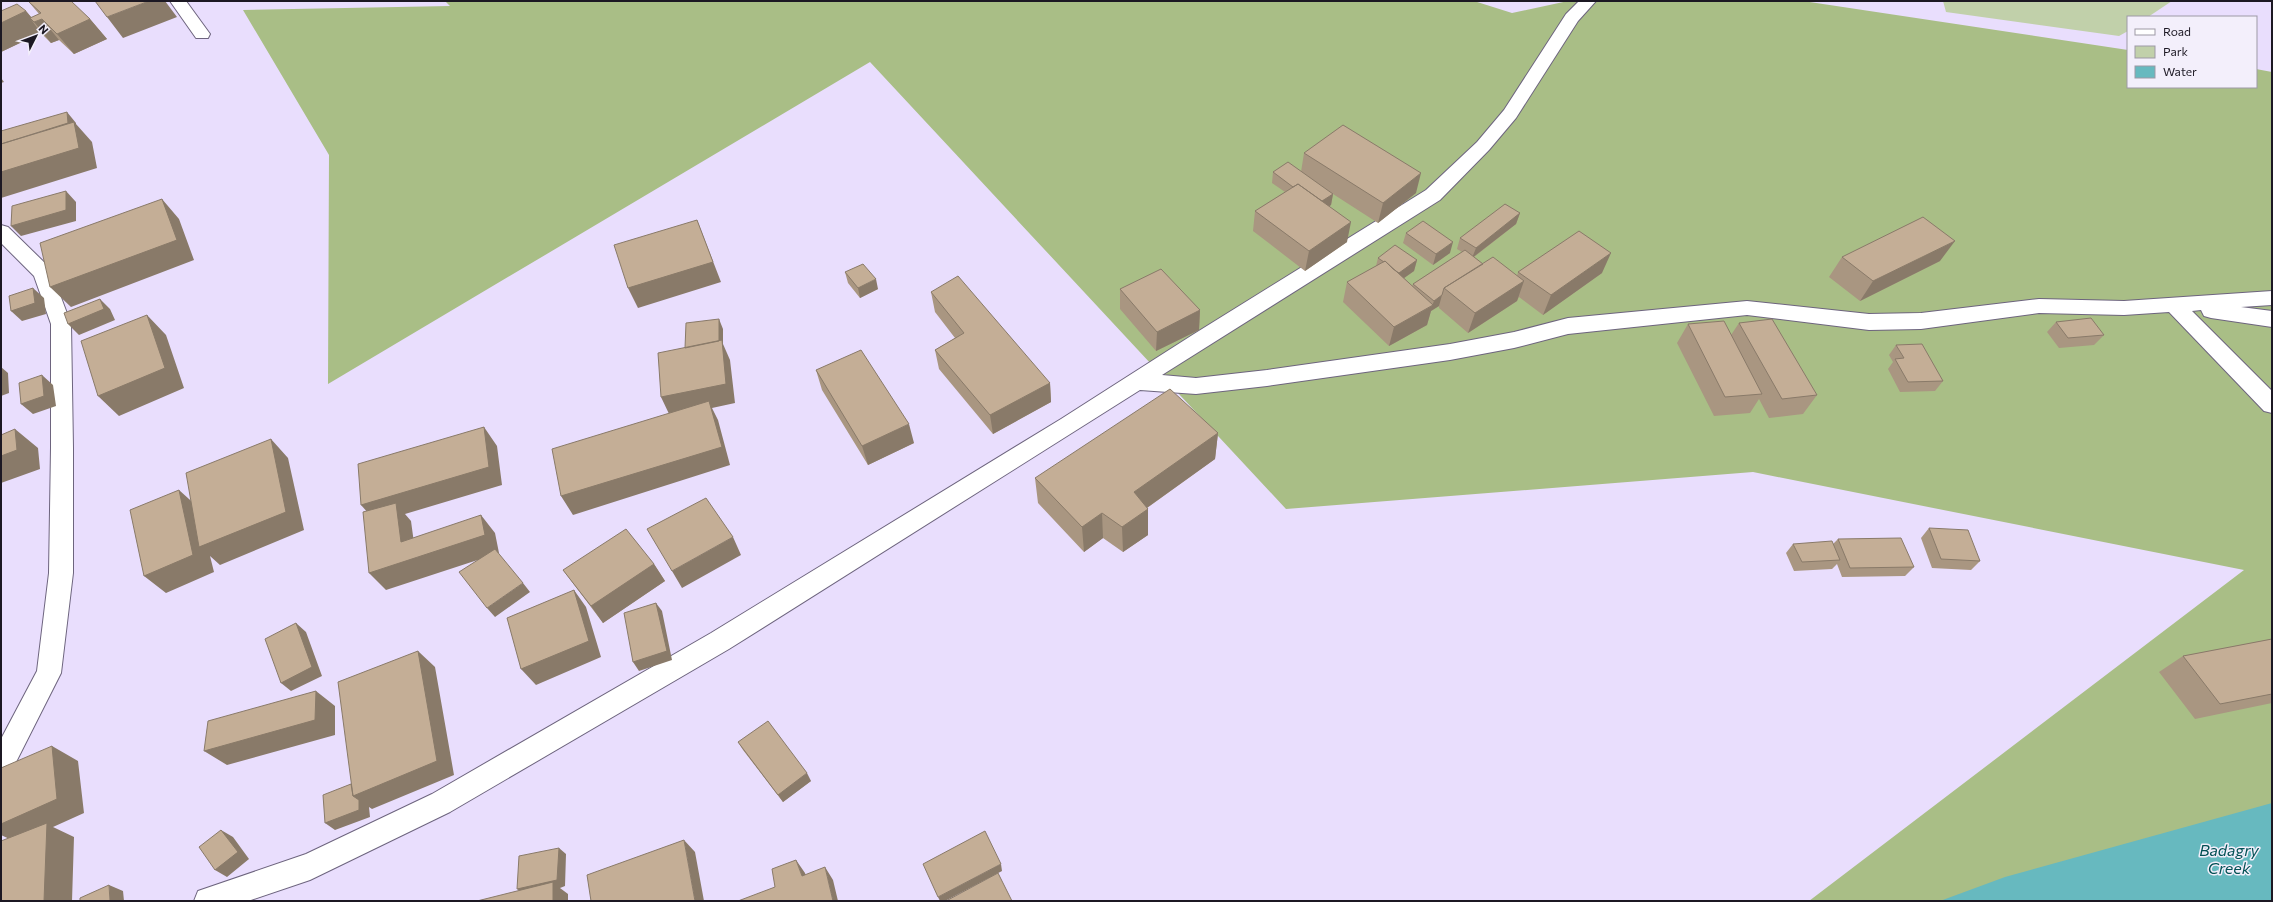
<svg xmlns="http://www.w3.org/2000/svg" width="2273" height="902" font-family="Commissioner,sans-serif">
	<rect width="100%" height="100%" fill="#e9defd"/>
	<path fill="#c1d0aa" d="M1943,1H2172L2148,17H2128V31L2119,36L1946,12Z"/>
	<path fill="#a9be86" d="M445,1H1474L1512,13L1568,1H1803L2128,50V87H2256V69L2272,72V901H1809L2244,570L1753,472L1286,509L870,62L328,384L329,155L243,10L450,6Z"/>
	<path fill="#67b9bf" d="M2272,803V901H1940L2005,877Z"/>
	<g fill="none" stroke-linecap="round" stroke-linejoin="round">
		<g stroke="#6d647e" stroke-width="2">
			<path id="street" d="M170,1H186L210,34L208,38H196Z
				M1579,1H1596L1578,21L1516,118L1489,150L1440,200L1162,375L1196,378L1267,370L1450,344L1514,332L1568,318L1747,301L1869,314L1921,313L2039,299L2124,301L2272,291V305L2241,307L2272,311V327L2211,318L2204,316L2201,310L2192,311L2272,391V413L2264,411L2169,312L2124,315L2039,313L1921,329L1869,330L1747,315L1568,334L1514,348L1450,360L1267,386L1196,394L1140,390L729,649L450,812L310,880L248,901H194L198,891L306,854L432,794L711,633L1061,419L1194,334L1426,190L1477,142L1504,110L1566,14Z
				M1,225L8,227L50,268L71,324L73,448V573L61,673L10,774L1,777V739L37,671L49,573L51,448V324L34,276L1,243Z"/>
		</g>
		<use href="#street" fill="#fff" fill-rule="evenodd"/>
	</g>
	<path fill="#a99681" d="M28,1L90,19L107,39L74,54L59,40L51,43L41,33L1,52V11H26L32,18L39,14Z
		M1304,153L1416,193L1378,223L1333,194L1331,205L1329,206L1347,242L1305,271L1253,231L1255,211L1285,192L1272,183L1273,172H1301Z
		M1520,213L1516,224L1474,257L1483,264L1517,276L1518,272L1602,273L1543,315L1519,297L1517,301L1468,333L1439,308V306L1431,311L1427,325L1389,346L1343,302L1347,282L1376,266L1378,258L1417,260L1414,271L1404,278L1412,286L1413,284L1462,252L1457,249L1460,238Z
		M1406,233L1450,253L1433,265L1403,243Z
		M1842,257L1940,261L1860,301L1829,277Z
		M845,272L878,289L860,298L848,283Z
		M1120,289L1200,310L1199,330L1156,351L1120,309Z
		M931,292L1050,383L1051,402L993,434L939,369L935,350L955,338L935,312Z
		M2056,322L2104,335L2094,345L2059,348L2047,332Z
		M1739,323L1817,395L1803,414L1769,418L1759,399L1750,413L1714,416L1677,343L1688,324L1731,335Z
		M1896,345L1943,381L1935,391L1900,392L1888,369L1893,362L1889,355Z
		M816,370L914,443L868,465L822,390Z
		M1218,433L1215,459L1147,508L1148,509V535L1123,552L1103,538L1084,552L1038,503L1035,478Z
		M1929,528L1980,561L1971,570L1932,568L1921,538Z
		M1838,539L1914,567L1905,576L1842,577L1837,564L1832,569L1794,571L1786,553L1793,544H1833Z
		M654,564L665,581L603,623L563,570Z
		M2272,639V703L2195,719L2159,672L2183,656Z
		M738,742L811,781L783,802L743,750Z"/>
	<path fill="#897a69" d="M149,1H165L177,17L123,38L107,17Z
		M26,11L35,22L42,19L59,40L51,43L34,22L30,18L41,33L1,52V23Z
		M90,19L107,39L74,54L57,34Z
		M1,78L4,82L1,83Z
		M67,112L76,123V124L92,142L97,168L1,198V172L8,161Z
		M1421,173L1416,193L1378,223L1383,203Z
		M66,191L76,202V221L21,236L11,226Z
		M1333,194L1331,205L1316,215L1317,204Z
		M162,199L179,219L194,260L71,307L50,287Z
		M1520,213L1516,224L1472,258L1476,248Z
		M697,220L721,282L638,308L628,288Z
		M1351,222L1347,242L1305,271L1309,251Z
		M1955,241L1940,261L1860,301L1873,281Z
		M1453,242L1450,253L1433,265L1436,254Z
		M1611,253L1602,273L1543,315L1551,295Z
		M1417,260L1414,271L1397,283L1399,273Z
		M876,279L878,289L860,298L858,288Z
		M1524,281L1517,301L1468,333L1475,313Z
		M33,288L44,298L46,314L22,321L11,311Z
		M1442,295L1439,306L1431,311L1427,325L1389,346L1394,327L1432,306L1434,301Z
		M100,299L110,309L115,320L79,335L68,324Z
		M1200,310L1199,330L1156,351L1157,332Z
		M147,315L166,335L184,388L119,416L98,396Z
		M719,319L723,329V344L730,360L735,403L712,408L718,420L730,465L573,515L561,496L670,416L661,397L719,346Z
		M1,367L8,373L9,393L1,396Z
		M42,375L53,385L56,406L33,414L21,404Z
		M1050,383L1051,402L993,434L990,415Z
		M909,424L914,443L868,465L862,446Z
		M484,427L497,446L502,485L405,514L411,521L416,558L481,515L495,533L499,553L386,590L369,573L377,523L361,505Z
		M15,429L38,448L40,469L1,483V456Z
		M1218,433L1215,459L1134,517V492Z
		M271,439L288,458L304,530L220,565L210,556L214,572L166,593L144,576L179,490L199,508Z
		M1148,509V535L1123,552L1122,527Z
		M1102,513L1103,538L1084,552L1082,527Z
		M733,537L741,555L682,588L672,571Z
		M654,564L665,581L603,623L591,606Z
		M523,583L530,592L495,617L487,608Z
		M574,590L586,607L601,657L536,685L521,669Z
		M656,603L662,611L672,660L639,671L633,662Z
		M296,623L306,632L322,676L291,691L281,683Z
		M418,651L435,667L454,775L372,809L369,807L370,817L335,830L325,823L353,796Z
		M316,691L335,706V735L227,765L204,751Z
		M52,746L78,761L84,813L53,827L74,837L72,901H44L18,843L1,835V824Z
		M807,773L811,781L783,802L778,795Z
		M221,830L233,837L249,859L227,877L215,870Z
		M684,840L695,852L704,901H695Z
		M559,848L566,854L565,886L560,888L568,894V901H553L526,895L517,889Z
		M796,860L805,873L810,888L802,876Z
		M1001,864L1002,871L945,901H940L938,897Z
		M825,867L833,880L838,901H833Z
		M109,885L123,891L124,901H110Z"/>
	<path fill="#c4ae96" stroke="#897a69" d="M28,1H71L90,19L57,34L42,19L34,22L30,18L41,13Z
		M95,1H149L107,17Z
		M17,4L26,11L1,23V11Z
		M67,112L68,123L1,144V131Z
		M74,122L79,148L1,172V144Z
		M1343,125L1421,173L1383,203L1304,153Z
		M1288,162L1333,194L1322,201L1298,184L1293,187L1273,172Z
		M1298,184L1351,222L1309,251L1255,211Z
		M66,191V210L11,226L12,206Z
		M162,199L177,240L50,287L40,243Z
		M1505,204L1520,213L1476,248L1460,238Z
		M1923,217L1955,241L1873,281L1842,257Z
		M697,220L713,262L628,288L614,245Z
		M1423,221L1453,242L1436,254L1406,233Z
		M1579,231L1611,253L1551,295L1518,272Z
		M1395,245L1417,260L1399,273L1393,269L1385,261L1384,262L1378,258Z
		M1465,250L1483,264L1444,288L1442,295L1434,301L1413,284Z
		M1493,257L1524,281L1475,313L1444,288Z
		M1385,261L1433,305L1394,327L1347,282Z
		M863,264L876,279L858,288L845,272Z
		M1161,269L1200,310L1157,332L1120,289Z
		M958,276L1050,383L990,415L935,350L964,333L931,292Z
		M33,288L35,303L11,311L9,296Z
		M100,299L104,309L68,324L64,313Z
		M147,315L165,368L98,396L81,341Z
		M2091,318L2104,335L2068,338L2056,322Z
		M719,319V341L685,348L686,323Z
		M1772,319L1817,395L1782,399L1739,323Z
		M1724,321L1762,394L1725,397L1688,324Z
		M722,340L726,384L661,397L658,353Z
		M1922,344L1943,381L1908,382L1895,359L1904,358L1896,345Z
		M861,350L909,424L862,446L816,370Z
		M42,375L44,396L21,404L19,383Z
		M1170,389L1218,433L1134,492L1148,509L1122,527L1102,513L1082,527L1035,478Z
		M709,401L722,447L561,496L552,449Z
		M484,427L489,467L361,505L358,464Z
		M15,429L17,450L1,456V435Z
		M271,439L286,512L199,547L186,473Z
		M179,490L193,555L144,576L130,510Z
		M706,498L733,537L672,571L647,529Z
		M396,503L401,542L481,515L485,535L369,573L363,512Z
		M1929,528L1968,530L1980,561L1941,559Z
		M626,529L654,564L591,606L563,570Z
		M1901,538L1914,567L1850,568L1838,539Z
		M1832,541L1840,560L1802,562L1793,544Z
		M495,549L523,583L487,608L459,572Z
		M574,590L589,641L521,669L507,618Z
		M656,603L667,651L633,662L624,613Z
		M296,623L312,667L281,683L265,639Z
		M2272,639V694L2220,704L2183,656Z
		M418,651L437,761L353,796L338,682Z
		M316,691L315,720L204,751L208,721Z
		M768,721L807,773L778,795L738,742Z
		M52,746L57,799L1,824V768Z
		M351,784L353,796L359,800V810L325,823L323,795Z
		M47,823L44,901H1V841Z
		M221,830L238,852L215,870L199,847Z
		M985,831L1001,864L938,897L923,864Z
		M684,840L695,901H591L587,875Z
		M559,848L557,880L517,889L519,856Z
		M796,860L802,876L825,867L833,901H738L775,887L772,869Z
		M998,873L1012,901H946Z
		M553,882V901H477Z
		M109,885L110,901H80V898Z"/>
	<g text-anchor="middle" stroke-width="3" stroke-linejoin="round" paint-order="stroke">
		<g font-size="16" font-style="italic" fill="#035155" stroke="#f3effb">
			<text x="2229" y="856">Badagry<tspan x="2229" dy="18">Creek</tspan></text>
		</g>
	</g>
	<rect width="2273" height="902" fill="none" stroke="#1c1823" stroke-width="4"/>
	<rect x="2127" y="16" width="130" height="72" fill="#f3effb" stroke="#9d99a5"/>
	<rect x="2135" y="29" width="20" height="6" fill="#ffffff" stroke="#9d99a5"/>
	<text x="2163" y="36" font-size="12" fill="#1c1823">Road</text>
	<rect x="2135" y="46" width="20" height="12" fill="#c1d0aa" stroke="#9d99a5"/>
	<text x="2163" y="56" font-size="12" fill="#1c1823">Park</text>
	<rect x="2135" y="66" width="20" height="12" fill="#67b9bf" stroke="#9d99a5"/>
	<text x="2163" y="76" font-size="12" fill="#1c1823">Water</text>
	<g transform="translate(36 36) rotate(48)" stroke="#f3effb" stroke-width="3" paint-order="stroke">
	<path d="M0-3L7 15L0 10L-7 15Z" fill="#1c1823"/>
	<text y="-6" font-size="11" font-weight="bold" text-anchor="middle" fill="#1c1823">N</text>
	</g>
</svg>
